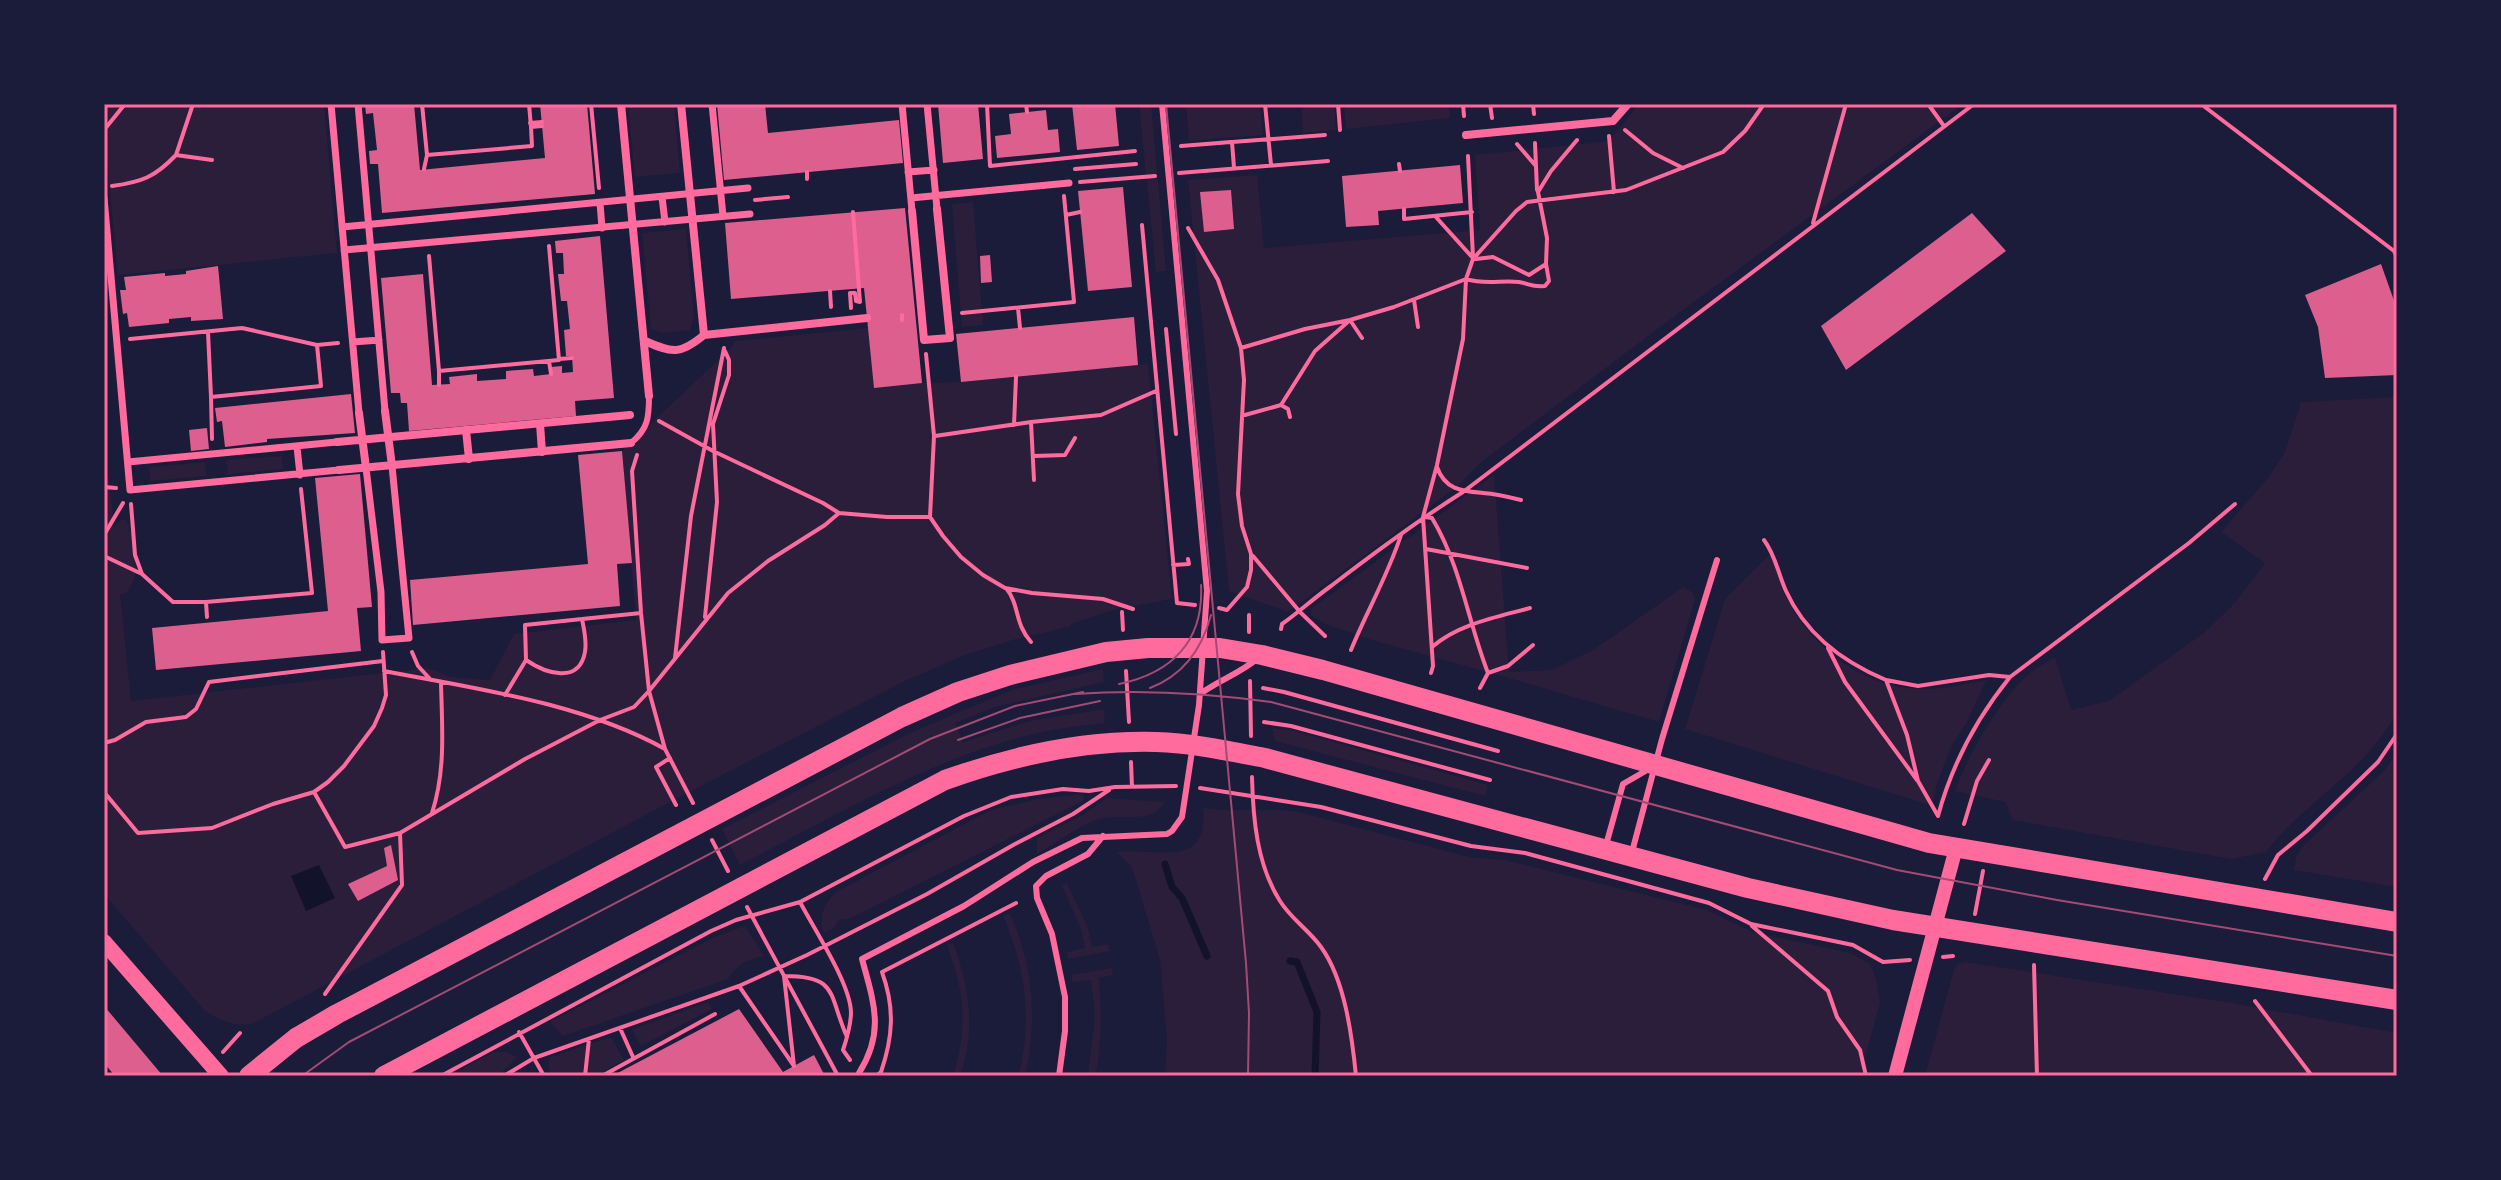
<svg xmlns="http://www.w3.org/2000/svg" width="2501" height="1180" font-family="Commissioner,sans-serif">
	<rect width="100%" height="100%" fill="#1b1b3a"/>
	<path fill="#2a1e3b" d="M104,104H324L337,253L118,275L104,128Z
		M628,104H674L680,173L635,177Z
		M1139,104H1151L1166,271L1156,272Z
		M1186,104H1260L1263,135L1189,141Z
		M1301,104H1334L1336,130L1303,133Z
		M1344,104H1449L1450,118L1346,129Z
		M1639,104H1963L1672,318L1480,463L1458,486L1288,612L1229,591L1188,180L1257,175L1264,248L1480,230L1475,155L1609,141Z
		M973,202L983,325L962,327L952,204Z
		M686,229L694,317L690,330L663,333L651,329L642,233Z
		M869,328L922,383L961,382L1148,364L1172,599L1116,609L1071,624L1069,627L1016,639L965,655L905,681L672,801L252,1024C233,1026 221,1021 205,1011L104,894V479L109,478L114,527L122,519L126,520C133,533 138,559 135,574C135,580 130,587 127,593L120,594L131,701L428,668L450,677L490,680L514,634L636,620L622,451L731,348L735,341Z
		M2397,397V711C2368,770 2305,801 2266,852L2231,859L2013,820L2005,802L1955,791C1966,759 2002,695 2029,674C2037,667 2047,662 2055,657L2071,710L2109,701L2205,632L2235,603L2265,563L2221,532L2269,477L2285,452L2301,402Z
		M282,456L283,469L228,474L226,460Z
		M205,462L206,476L150,481L149,467Z
		M1494,475L1509,672L1552,670L1595,649L1683,587L1693,593L1695,599L1659,722L1509,678L1375,641L1325,624L1311,615V609Z
		M1772,554C1776,568 1778,583 1785,595C1810,646 1861,687 1919,689C1942,690 1965,684 1986,680L1967,722L1951,747L1936,786L1933,806L1685,729L1725,599L1769,555Z
		M1103,669L1104,682L995,707L955,723L963,742L1030,721L1104,709L1105,723C1079,726 1052,729 1026,736C924,762 833,817 740,865L722,829L908,734L952,715L1012,690Z
		M1272,728L1294,731L1488,785L1485,796L1275,741Z
		M2397,752V887L2294,870L2296,857L2303,846L2385,770Z
		M1081,794L1084,797L1083,801L867,910L848,919L839,920L834,928L824,933C817,918 825,902 836,892L991,810L1038,799Z
		M1106,798L1165,802C1151,826 1122,813 1099,819C1082,824 1054,844 1037,854V838L1085,814Z
		M1203,808C1235,813 1267,807 1299,812L1469,857L1505,860L1707,910L1752,932L1851,953L1870,964L1876,979L1880,1003L1860,1076H1165L1167,1039L1160,960L1132,867L1117,852C1157,847 1209,871 1203,808Z
		M1067,883L1088,928L1092,947L1108,944L1110,951L1068,959L1067,952L1085,948L1081,929L1062,885Z
		M1010,913C1033,966 1038,1019 1025,1076H1019C1032,1020 1026,968 1003,916Z
		M745,926L764,956C747,959 737,965 728,979L563,1036L550,1022L714,937Z
		M953,943C970,987 976,1031 960,1076H953C968,1024 965,996 947,945Z
		M1966,962L2232,1003L2397,1033V1076H1925L1954,970L1958,964Z
		M1112,968L1113,975L1099,978C1101,1011 1103,1043 1095,1076H1088L1095,1016L1091,980L1072,982L1071,975Z
		M708,1002L712,1009L641,1046L633,1032V1029Z
		M611,1037L624,1060L595,1076H552L548,1068L550,1057Z
		M494,1052H507L517,1057L498,1076H449Z"/>
	<path fill="#12122b" d="M319,865L335,898L306,911L291,876Z"/>
	<g fill="none" stroke-linecap="round" stroke-linejoin="round">
		<path stroke="#12122b" stroke-width="7" d="M1165,864L1172,887L1182,898L1207,956
			M1290,961L1297,962L1317,1012L1315,1076"/>
	</g>
	<path fill="#dd5f8e" d="M365,104H414L420,170L545,158L540,104H587L595,194L382,213L378,164H370L369,151L377,150L373,113L366,114Z
		M717,104H765L768,133L899,120L903,163L724,180Z
		M938,104H978L983,159L943,163Z
		M1072,104H1115L1119,146L1077,150Z
		M1046,110L1048,130L1058,129L1060,152L997,158L995,136L1011,134L1009,114Z
		M1460,165L1463,203L1378,211L1379,225L1346,227L1342,176Z
		M1123,187L1132,287L1088,291L1078,191Z
		M1231,190L1234,229L1204,232L1200,192Z
		M905,208L922,383L874,388L864,288L731,299L725,223Z
		M1972,213L2006,251L1846,370L1821,326Z
		M600,236L614,398L575,401L576,416L409,431L407,403H401L400,393H391L381,278L423,274L432,385L450,384L449,377L477,374V381L506,379V371L533,369L534,376L551,374V367L562,366V373L573,372L572,356H566L564,330L570,329L567,301H561L558,274H564L563,253H556L555,241Z
		M990,255L992,282L981,283L980,256Z
		M2381,264L2397,309V375L2325,378L2318,327L2305,295Z
		M218,266L223,319L191,321V317L169,319V323L129,327L127,313L123,314L120,290H126L124,277L165,273V276L186,274V271Z
		M1134,317L1138,365L961,382L956,334Z
		M351,394L355,433L267,439V442L225,447L222,421L217,422L215,408Z
		M207,428L209,449L191,451L189,430Z
		M622,451L632,563L617,564L620,606L413,625L410,580L588,564L578,455Z
		M360,474L372,607L357,608L361,651L156,670L152,628L328,611L315,478Z
		M391,845L398,880L358,901L348,884L387,866L384,848Z
		M104,1006L110,1013L163,1076H115L104,1063Z
		M739,1009L783,1072L814,1055L825,1076H612Z"/>
	<g fill="none" stroke-linecap="round" stroke-linejoin="round">
		<path stroke="#ff6b9d" stroke-width="4" d="M422,104L427,155L532,146L531,127
			M529,104L531,127L542,126
			M591,104L599,188
			M987,104L990,166L1135,151
			M1026,104L1027,112
			M1265,104L1271,165
			M1338,104L1340,130
			M1463,104L1464,116
			M1490,104L1492,118
			M1533,104L1534,114
			M1928,104L1944,126
			M2201,104L2394,251L2397,257
			M530,123L542,122
			M104,130L125,104
			M1625,130L1653,153L1683,168
			M1609,136L1614,192
			M1535,143L1537,190
			M1517,144L1535,165
			M1181,146L1231,142
			M176,155L193,104
			M1468,156L1473,257
			M1399,164L1400,171
			M1234,168L1232,142L1325,135
			M424,169L427,155
			M1075,169L1136,164
			M807,172V179
			M1179,173L1328,161
			M1080,182L1155,176
			M112,186C142,182 155,177 176,155L212,160
			M755,200L788,197
			M1404,209V219L1472,212
			M853,212L860,302L856,301L855,293
			M1066,215L1080,212
			M1435,216L1472,257
			M1813,223L1846,104
			M1142,225L1177,603L1195,605
			M1188,228L1218,280L1241,348L1244,380L1238,494L1242,526L1251,554V570L1247,587L1227,610L1219,608
			M429,256L439,371L559,360L549,246
			M1476,259L1493,257L1529,275L1546,264
			M830,291L831,307
			M1414,300L1418,327
			M851,308L850,293H855
			M1018,308L1020,328
			M962,313L1074,302L1064,196
			M902,320V315
			M1166,329L1176,434
			M208,332L211,397
			M130,339L242,328L317,345
			M1241,348L1305,329L1350,320L1394,307L1466,279L1473,259L1516,211L1527,202L1626,190L1723,152L1745,131L1764,104
			M926,354L934,436L930,517L943,536L961,557L983,575L1005,588L1032,593L1103,599L1133,609
			M559,359L572,358
			M549,361L551,374
			M439,385V371
			M1281,405L1315,351L1350,320L1362,338
			M1245,415L1281,405L1288,409L1290,417
			M659,421L713,451L823,503L839,513
			M1014,425L1016,377
			M935,436L1031,422
			M212,439L211,397L321,386L317,345L338,343
			M637,455L632,471L641,613L649,691L665,749L693,803
			M1034,456L1065,455L1075,438
			M1437,467C1445,490 1462,491 1483,493C1496,494 1509,497 1521,500
			M1034,480L1031,422L1101,415L1156,391
			M104,487L116,488
			M131,504L135,555L142,574L173,602H206
			M1425,517L1432,518C1461,566 1468,622 1488,673
			M104,535L123,503
			M1764,540C1776,556 1778,574 1786,591C1806,635 1843,662 1886,680L1907,735L1918,781L1938,816
			M1426,549L1527,568
			M104,556L142,574
			M1253,556L1300,612L1325,636
			M1173,565L1189,564L1188,559
			M1006,588C1020,605 1014,623 1031,642
			M1122,612L1123,630
			M1249,615V632
			M207,617L206,602L312,593L301,489
			M705,617L717,502L713,424L729,375V360L725,351
			M1281,629L1282,624C1299,612 1314,598 1331,586C1374,553 1417,521 1463,492L1974,104
			M1432,647C1458,624 1497,617 1530,608
			M1828,648L1845,682L1917,780
			M1351,650C1367,611 1388,575 1401,535
			M412,652L418,666L431,680
			M675,658L691,516L724,348
			M526,660L525,625L582,619
			M384,671C477,689 582,703 665,749
			M1126,671L1129,722
			M1431,673L1433,666L1423,517L1437,465L1463,339L1466,279C1484,285 1502,280 1519,282C1531,284 1530,287 1545,286L1549,281L1546,264L1547,238L1538,192L1551,171L1577,140
			M1886,680L1918,686L1989,675L2010,677
			M1250,681L1251,736
			M1263,688L1284,692L1498,751
			M1480,688L1488,673L1508,666L1533,645
			M505,695L526,660C545,673 579,685 585,652C587,641 584,629 582,619L641,613
			M1264,722L1291,726L1490,780
			M104,743L115,740L146,722L186,717L196,709L209,682L383,661
			M670,758L656,767L676,805
			M1131,762L1132,787
			M1252,777C1253,819 1257,865 1280,901C1291,919 1309,930 1321,947C1345,980 1352,1036 1356,1076
			M1200,788L1321,807L1471,846L1525,853L1709,903L1751,924L1853,945L1883,962L1910,960
			M104,792L138,833L212,828L273,804L314,792L328,782L344,766L374,726L382,708L386,695L383,652
			M314,792L345,847L400,833L525,759L600,720L634,707L649,691L728,593L768,561L825,525L839,513L887,517H930
			M432,813C446,770 442,727 441,683
			M1938,816C1952,764 1976,719 2010,677L2189,543L2235,504
			M1964,824L1977,781L1989,760
			M712,840L728,871
			M2265,879L2278,855L2307,831L2378,762L2397,734
			M800,902C814,929 850,983 851,1012C851,1025 847,1038 843,1050L850,1060
			M747,907L838,1076
			M1975,914L1983,871
			M1752,926L1828,991L1837,1017L1860,1050L1866,1076
			M1943,957L1953,956
			M2034,965L2037,1076
			M739,986L794,1066L784,976C839,976 828,994 847,1037
			M325,994L402,885L400,833
			M2255,1001L2312,1076
			M620,1028L633,1057
			M519,1032L544,1076
			M223,1052L240,1033
			M441,1076L711,931L736,920L800,902L964,816L1011,797L1063,789L1089,791L1115,787L1176,786
			M504,1076L534,1058L739,986L807,955L927,894L1015,844L1073,814L1109,790
			M585,1076L589,1039
			M602,1076L715,1014
			M876,1076L881,1072C893,1037 895,1008 882,972L1016,903"/>
		<path stroke="#ff6b9d" stroke-width="6" d="M631,443C648,429 649,418 649,396
			M1200,694C1219,680 1241,673 1258,658
			M1606,845L1623,784L1649,769
			M1632,852L1662,739L1717,560
			M861,1076L859,1073C885,1032 874,1003 862,959L964,906L1033,862L1082,838L1167,834L1172,831L1182,817L1199,705L1207,591L1162,104
			M1059,1076L1065,1031V997L1052,934L1037,898L1036,886L1046,876L1088,854L1103,836"/>
		<path stroke="#ff6b9d" stroke-width="7" d="M331,104L359,413
			M358,104L385,411
			M712,104L723,216
			M902,104L912,211
			M927,104L937,209
			M908,172L934,170
			M662,197L665,222
			M104,198L130,490L339,470
			M911,198L1069,183
			M600,203L602,228
			M342,227L748,188
			M344,250L750,214
			M353,342L379,340
			M297,447L300,475
			M128,462L337,442
			M366,468L381,592L382,640L409,638L392,466"/>
		<path stroke="#ff6b9d" stroke-width="8" d="M621,104L649,396
			M1466,135L1613,121L1628,104
			M912,211L924,340L950,338L937,209
			M704,335L867,318
			M645,341C672,353 680,355 704,335L681,104
			M385,411L392,466
			M359,413L366,468
			M540,424L542,452
			M466,430L469,459
			M337,442L630,415
			M339,470L631,443"/>
		<path stroke="#ff6b9d" stroke-width="14" d="M1895,1076L1956,848"/>
		<path stroke="#ff6b9d" stroke-width="16" d="M104,942L221,1076"/>
		<path stroke="#ff6b9d" stroke-width="20" d="M249,1076L296,1038L337,1014L902,717L958,692L1010,675L1106,652L1148,648H1220L1262,655L1323,670L1929,843L2397,922
			M384,1076L945,780C1012,756 1084,740 1156,742C1192,743 1229,751 1265,758L1748,888L1893,920L2397,1000"/>
		<path stroke="#a44b75" stroke-width="2" d="M1166,104L1246,963L1249,1013L1248,1076
			M1119,684C1172,673 1204,641 1201,585
			M1150,688C1184,675 1202,649 1211,615
			M1075,694C1142,689 1206,693 1271,702L1897,870L2057,900L2397,956
			M958,740L1020,718L1100,701
			M302,1076L349,1042L930,739L1015,706L1083,692"/>
	</g>
	<rect width="2501" height="1180" fill="none" stroke="#1b1b3a" stroke-width="212"/>
	<rect x="106" y="106" width="2289" height="968" fill="none" stroke="#ff6b9d" stroke-width="3"/>
</svg>
